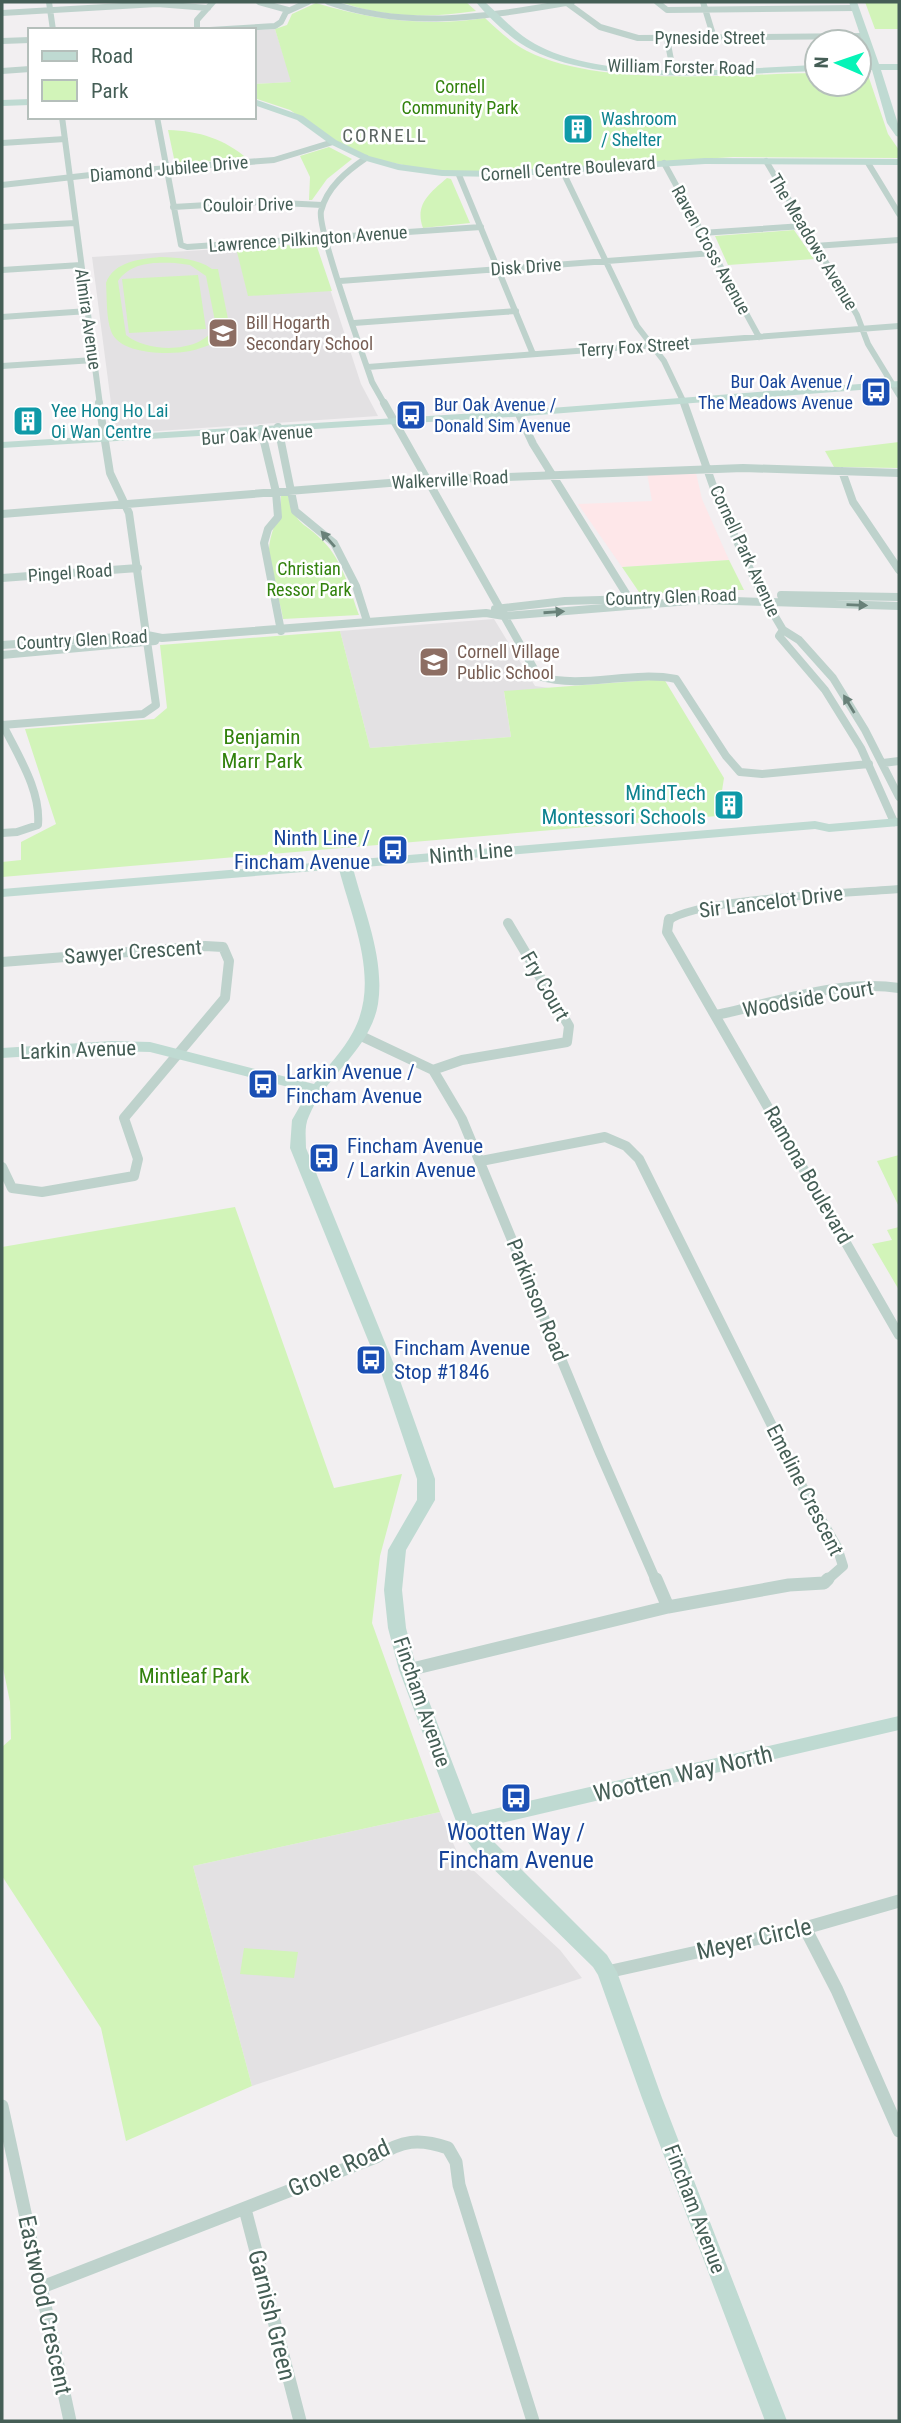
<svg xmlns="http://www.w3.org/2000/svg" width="901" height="2423" font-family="'Roboto Condensed',sans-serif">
	<rect width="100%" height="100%" fill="#f2eff1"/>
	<path fill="#fee7e9" d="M647,473H696L702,499L729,560L622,567L578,504L652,501Z"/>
	<path fill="#e3e1e3" d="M275,29L292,82L254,84V30Z
		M315,243L361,384L378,416L115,434L92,257Z
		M494,619L535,686L549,688L504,692L511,737L370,748L340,631Z
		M440,1812L459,1857L560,1950L582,1978L252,2086L193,1866Z"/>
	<path fill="#d2f4b9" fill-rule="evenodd" d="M340,2H466L476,11C430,18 385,18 340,2Z
		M865,2H899V29H875Z
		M316,3C372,20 427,27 485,18C498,30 511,43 527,51C600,88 734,74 817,73V84H859V72H867L888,134L899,150V158L733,157L483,173L428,170L374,159L336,142L290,110L254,98V84L291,82L275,29L287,25L292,14Z
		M168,130C200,131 224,139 248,159L175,163Z
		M329,147L352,159L327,179L312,200H309L310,177L300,156Z
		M447,178L451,179L470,223L423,228C414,204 431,192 447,178Z
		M794,230L814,259L728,265L715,236Z
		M316,244L332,291L248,296L236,248Z
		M160,257C179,258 197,258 212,269H218L232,339C217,340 205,348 190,351C170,355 119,355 111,331C106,318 107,297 106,283C114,261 141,259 160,257ZM175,263L190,265L206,276L216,326C201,354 148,353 126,335L118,281C131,262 154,262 175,263Z
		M198,275L206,329L129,333L122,279Z
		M899,442V468L834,467L825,451Z
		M281,496H288C298,529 303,520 323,541C342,560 350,590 359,615L283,619C280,597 268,571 269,549C270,529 282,515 281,496Z
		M729,560L744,590H699L641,595L622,567Z
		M340,631L370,748L511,737L504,691L664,679L724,778L721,797L729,815L2,877V862L21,860V842L56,824L25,729L154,719L167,708L160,645Z
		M899,1155V1207L877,1161Z
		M235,1207L334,1488L402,1474L380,1556L372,1623L440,1812L193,1866L252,2086L126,2141L101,2028L2,1876V1747L11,1739L10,1702L2,1663V1247Z
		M899,1227V1290L872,1244L892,1240L887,1230Z
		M244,1948L298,1952L294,1978L240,1974Z"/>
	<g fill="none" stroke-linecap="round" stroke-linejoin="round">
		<path stroke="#bed2cc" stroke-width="6" d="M49,2L53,30
			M259,2L288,10
			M328,2C411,31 487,16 572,2
			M657,2L667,10L855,8
			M703,2L714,38
			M567,3L600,27L638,38L864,36
			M2,13L157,4L208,8
			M197,30V20L213,2
			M210,30L275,26L281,22L286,12L308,2
			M667,39L673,70
			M2,41L30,40
			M2,71L30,69
			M62,117L100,405
			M157,117L181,245L187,247L481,227
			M2,143L65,139
			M366,158C347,171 327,187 321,211C317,229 363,355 372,382L385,405
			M766,161L857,315L868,344L899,395
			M664,163L759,337
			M868,163L899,214
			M562,170L637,326L664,361L685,405
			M459,175L533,354
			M2,185L117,172L274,160L333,142
			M173,207L262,202L322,205
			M2,227L75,223
			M702,233L803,226
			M815,246L899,240
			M2,270L81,265
			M340,281L713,253
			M2,317L88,311
			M354,323L516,311
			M2,366L94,360
			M368,367L899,326"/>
		<path stroke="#bed2cc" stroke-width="8" d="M384,403L538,676C583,690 630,670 676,679L726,756L740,772L762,774L869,764
			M684,403L718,500L760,591L783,630L799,640L833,678L865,730L899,797
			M519,414L533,444L632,603
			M278,427L295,511L334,543L356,586L367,621
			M261,429L276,492L278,517L268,529L264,543L281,631
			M842,471L853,502L899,570
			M2,514L427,480L743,468L899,473
			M2,578L138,568
			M781,595L899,597
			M495,609L565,601L635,599
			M783,630L779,636L825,690L861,748L894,822
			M2,645L147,635L162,638L446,616L486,613L504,616L702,600L899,606
			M2,655L155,641
			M2,725L143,714L156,705L129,513L110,473L99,403
			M883,763L899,761
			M2,833L17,832L38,825C41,790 18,756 3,725
			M668,921C697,898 854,893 899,889"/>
		<path stroke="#bed2cc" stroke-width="10" d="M669,919L667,932L899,1335
			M2,962L205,946L223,947L229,961L225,998L124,1118L138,1159L134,1176L42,1192L12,1188L2,1167
			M716,1015C775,1003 839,979 899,988
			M359,1035L433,1070L462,1119L600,1453L656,1581
			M433,1070L462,1060L567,1042L569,1026L508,923
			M481,1161L605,1137L626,1146L639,1159L804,1490L837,1547L843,1566L826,1581"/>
		<path stroke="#bed2cc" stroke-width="13" d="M656,1579L668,1607
			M408,1670L668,1607L789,1585L824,1583L828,1579
			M805,1928L837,1990L899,2131
			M607,1972L805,1928L899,1901
			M2,2106L70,2421
			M245,2209L300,2421
			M42,2287L376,2157C402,2140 419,2138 448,2148L456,2162L459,2185L533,2421"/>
		<path fill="#bfdad2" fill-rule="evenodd" d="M476,2H485C502,17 518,36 539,46C611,83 737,68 817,65V71C734,73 607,88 532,50C512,40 490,19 476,2Z
			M849,2H857L879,64H899V70H881L899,127V137L896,136L887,123L872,70H859V64H870Z
			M30,99V105L2,106V100Z
			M254,99L303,116L336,140L369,156L399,164L442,170L501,171L705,158L899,159V165L705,164L501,177L442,176L398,170L363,160L330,144L297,120L254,105Z
			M899,381V387L512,417L2,448V442L512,411Z
			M899,818V826L829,832L815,829L353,868C364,911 385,958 378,1004C370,1050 326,1075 309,1116C304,1126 306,1138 306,1148L397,1372L435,1479V1500L406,1550L402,1590L406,1628L417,1670L472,1814L899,1716V1730L480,1828L607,1955L617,1972L662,2098L787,2421H765L642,2098L598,1975L593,1967L472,1848L459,1829L399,1670L388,1628L384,1590L388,1550L417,1500V1479L381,1372L290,1148L292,1120L308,1092L150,1052L112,1051L2,1058V1048L112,1041L150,1042L314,1084C327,1067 343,1051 353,1032C381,981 352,920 339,869L2,897V889L815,821L829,824Z"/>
	</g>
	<defs><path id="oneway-solid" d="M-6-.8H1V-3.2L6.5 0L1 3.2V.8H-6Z" transform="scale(1.75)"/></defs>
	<g fill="#698179">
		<use href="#oneway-solid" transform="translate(328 539) rotate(-131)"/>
		<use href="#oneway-solid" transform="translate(857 605) rotate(2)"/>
		<use href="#oneway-solid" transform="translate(554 612) rotate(-4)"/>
		<use href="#oneway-solid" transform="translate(849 704) rotate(-121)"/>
	</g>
	<defs>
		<g id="building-square" transform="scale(1.575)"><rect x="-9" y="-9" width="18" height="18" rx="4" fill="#0f9aa8" stroke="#fff"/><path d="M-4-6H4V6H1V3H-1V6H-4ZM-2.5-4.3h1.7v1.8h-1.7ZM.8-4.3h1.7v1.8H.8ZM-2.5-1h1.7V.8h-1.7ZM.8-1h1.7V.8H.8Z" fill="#fff"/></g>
		<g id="school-square" transform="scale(1.575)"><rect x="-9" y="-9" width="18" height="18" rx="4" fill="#8d6e63" stroke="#fff"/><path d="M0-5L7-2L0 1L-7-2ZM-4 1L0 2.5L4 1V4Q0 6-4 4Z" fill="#fff"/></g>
		<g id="bus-square" transform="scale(1.575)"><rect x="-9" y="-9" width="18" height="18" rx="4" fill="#1a4fb4" stroke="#fff"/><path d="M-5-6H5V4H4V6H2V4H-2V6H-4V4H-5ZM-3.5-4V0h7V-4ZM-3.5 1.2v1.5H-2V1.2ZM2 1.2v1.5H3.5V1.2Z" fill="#fff"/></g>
	</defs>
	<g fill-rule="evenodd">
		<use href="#building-square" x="578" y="129"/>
		<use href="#school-square" x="223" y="333"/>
		<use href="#bus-square" x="876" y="392"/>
		<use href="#bus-square" x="411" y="415"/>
		<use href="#building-square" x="28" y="421"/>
		<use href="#school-square" x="434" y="662"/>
		<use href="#building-square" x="729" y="805"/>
		<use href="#bus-square" x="393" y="850"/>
		<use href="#bus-square" x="263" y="1084"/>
		<use href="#bus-square" x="324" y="1158"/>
		<use href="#bus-square" x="371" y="1360"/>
		<use href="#bus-square" x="516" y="1798"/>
	</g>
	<g text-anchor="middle" stroke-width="5" stroke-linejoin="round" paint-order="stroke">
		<g font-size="18" fill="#455e56" stroke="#fff">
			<text x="710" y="44">Pyneside Street</text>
			<text transform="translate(681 67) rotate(1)" y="6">William Forster Road</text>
			<text transform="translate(169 169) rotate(-5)" y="6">Diamond Jubilee Drive</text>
			<text transform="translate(568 169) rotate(-4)" y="6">Cornell Centre Boulevard</text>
			<text transform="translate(248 205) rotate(-1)" y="6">Couloir Drive</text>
			<text transform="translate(308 239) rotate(-4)" y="6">Lawrence Pilkington Avenue</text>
			<text transform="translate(813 242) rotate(59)" y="6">The Meadows Avenue</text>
			<text transform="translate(711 250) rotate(61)" y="6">Raven Cross Avenue</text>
			<text transform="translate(526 267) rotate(-4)" y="6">Disk Drive</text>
			<text transform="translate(88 319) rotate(82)" y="6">Almira Avenue</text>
			<text transform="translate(634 347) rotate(-4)" y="6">Terry Fox Street</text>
			<text transform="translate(257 435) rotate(-4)" y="6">Bur Oak Avenue</text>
			<text transform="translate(450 480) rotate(-3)" y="6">Walkerville Road</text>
			<text transform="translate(745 551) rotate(65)" y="6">Cornell Park Avenue</text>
			<text transform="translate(70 573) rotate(-4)" y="6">Pingel Road</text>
			<text transform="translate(671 597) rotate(-2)" y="6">Country Glen Road</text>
			<text transform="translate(82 640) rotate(-3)" y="6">Country Glen Road</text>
		</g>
		<g font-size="18" fill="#32820d" stroke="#fff">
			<text x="460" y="93">Cornell<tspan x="460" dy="21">Community Park</tspan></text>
			<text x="309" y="575">Christian<tspan x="309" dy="21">Ressor Park</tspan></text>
		</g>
		<g font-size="18" fill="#0d838f" stroke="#fff" text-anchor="start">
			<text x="601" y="125">Washroom<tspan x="601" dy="21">/ Shelter</tspan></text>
			<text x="51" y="417">Yee Hong Ho Lai<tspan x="51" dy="21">Oi Wan Centre</tspan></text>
		</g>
		<g font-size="18" fill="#785e54" stroke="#fff" text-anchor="start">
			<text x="246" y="329">Bill Hogarth<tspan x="246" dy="21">Secondary School</tspan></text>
			<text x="457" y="658">Cornell Village<tspan x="457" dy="21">Public School</tspan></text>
		</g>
		<g font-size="18" fill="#164399" stroke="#fff" text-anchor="end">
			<text x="853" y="388">Bur Oak Avenue /<tspan x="853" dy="21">The Meadows Avenue</tspan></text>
			<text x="434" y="411" text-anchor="start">Bur Oak Avenue /<tspan x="434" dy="21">Donald Sim Avenue</tspan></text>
		</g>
		<g font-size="19" letter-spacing="2" fill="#5b6562" stroke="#fff">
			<text x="385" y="142">CORNELL</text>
		</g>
		<g font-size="21" fill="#32820d" stroke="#fff">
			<text x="262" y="744">Benjamin<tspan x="262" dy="24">Marr Park</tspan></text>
			<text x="194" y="1683">Mintleaf Park</text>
		</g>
		<g font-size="21" fill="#0d838f" stroke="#fff" text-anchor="end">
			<text x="706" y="800">MindTech<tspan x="706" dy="24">Montessori Schools</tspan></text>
		</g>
		<g font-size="21" fill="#164399" stroke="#fff" text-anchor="start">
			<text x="370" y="845" text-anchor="end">Ninth Line /<tspan x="370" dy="24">Fincham Avenue</tspan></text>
			<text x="286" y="1079">Larkin Avenue /<tspan x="286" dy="24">Fincham Avenue</tspan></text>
			<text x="347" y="1153">Fincham Avenue<tspan x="347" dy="24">/ Larkin Avenue</tspan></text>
			<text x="394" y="1355">Fincham Avenue<tspan x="394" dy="24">Stop #1846</tspan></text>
		</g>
		<g font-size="21" fill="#455e56" stroke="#fff">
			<text transform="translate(471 853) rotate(-5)" y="7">Ninth Line</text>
			<text transform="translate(771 902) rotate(-7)" y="7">Sir Lancelot Drive</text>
			<text transform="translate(133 952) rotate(-4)" y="7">Sawyer Crescent</text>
			<text transform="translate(545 986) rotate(60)" y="7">Fry Court</text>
			<text transform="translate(808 999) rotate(-10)" y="7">Woodside Court</text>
			<text transform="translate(78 1050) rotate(-2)" y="7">Larkin Avenue</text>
			<text transform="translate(808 1175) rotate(60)" y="7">Ramona Boulevard</text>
			<text transform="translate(537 1300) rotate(68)" y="7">Parkinson Road</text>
			<text transform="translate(805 1490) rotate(63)" y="7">Emeline Crescent</text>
			<text transform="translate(422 1702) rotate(71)" y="7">Fincham Avenue</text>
			<text transform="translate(695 2209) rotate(69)" y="7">Fincham Avenue</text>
		</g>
		<g font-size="24" fill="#455e56" stroke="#fff">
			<text transform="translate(683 1774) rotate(-13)" y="8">Wootten Way North</text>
			<text transform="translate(754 1939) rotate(-13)" y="8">Meyer Circle</text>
			<text transform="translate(339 2168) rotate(-24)" y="8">Grove Road</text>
			<text transform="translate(45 2305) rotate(78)" y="8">Eastwood Crescent</text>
			<text transform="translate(272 2315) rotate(76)" y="8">Garnish Green</text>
		</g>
		<g font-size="24" fill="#164399" stroke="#fff">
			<text x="516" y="1840">Wootten Way /<tspan x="516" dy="28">Fincham Avenue</tspan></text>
		</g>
	</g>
	<rect width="901" height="2423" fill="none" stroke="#455e56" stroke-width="7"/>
	<rect x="28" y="28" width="228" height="91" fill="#ffffff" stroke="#b5bfbb" stroke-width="2"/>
	<rect x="42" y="51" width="35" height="10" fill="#bfdad2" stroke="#b5bfbb" stroke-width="2"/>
	<text x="91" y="63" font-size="21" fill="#455e56">Road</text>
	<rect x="42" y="80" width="35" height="21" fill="#d2f4b9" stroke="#b5bfbb" stroke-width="2"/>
	<text x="91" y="98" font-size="21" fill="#455e56">Park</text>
	<g transform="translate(838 63) rotate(272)"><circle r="33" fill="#ffffff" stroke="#b5bfbb" stroke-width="2"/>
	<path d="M0-5L12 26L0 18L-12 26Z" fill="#06f4b7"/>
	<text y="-10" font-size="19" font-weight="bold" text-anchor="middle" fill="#455e56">N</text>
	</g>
</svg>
